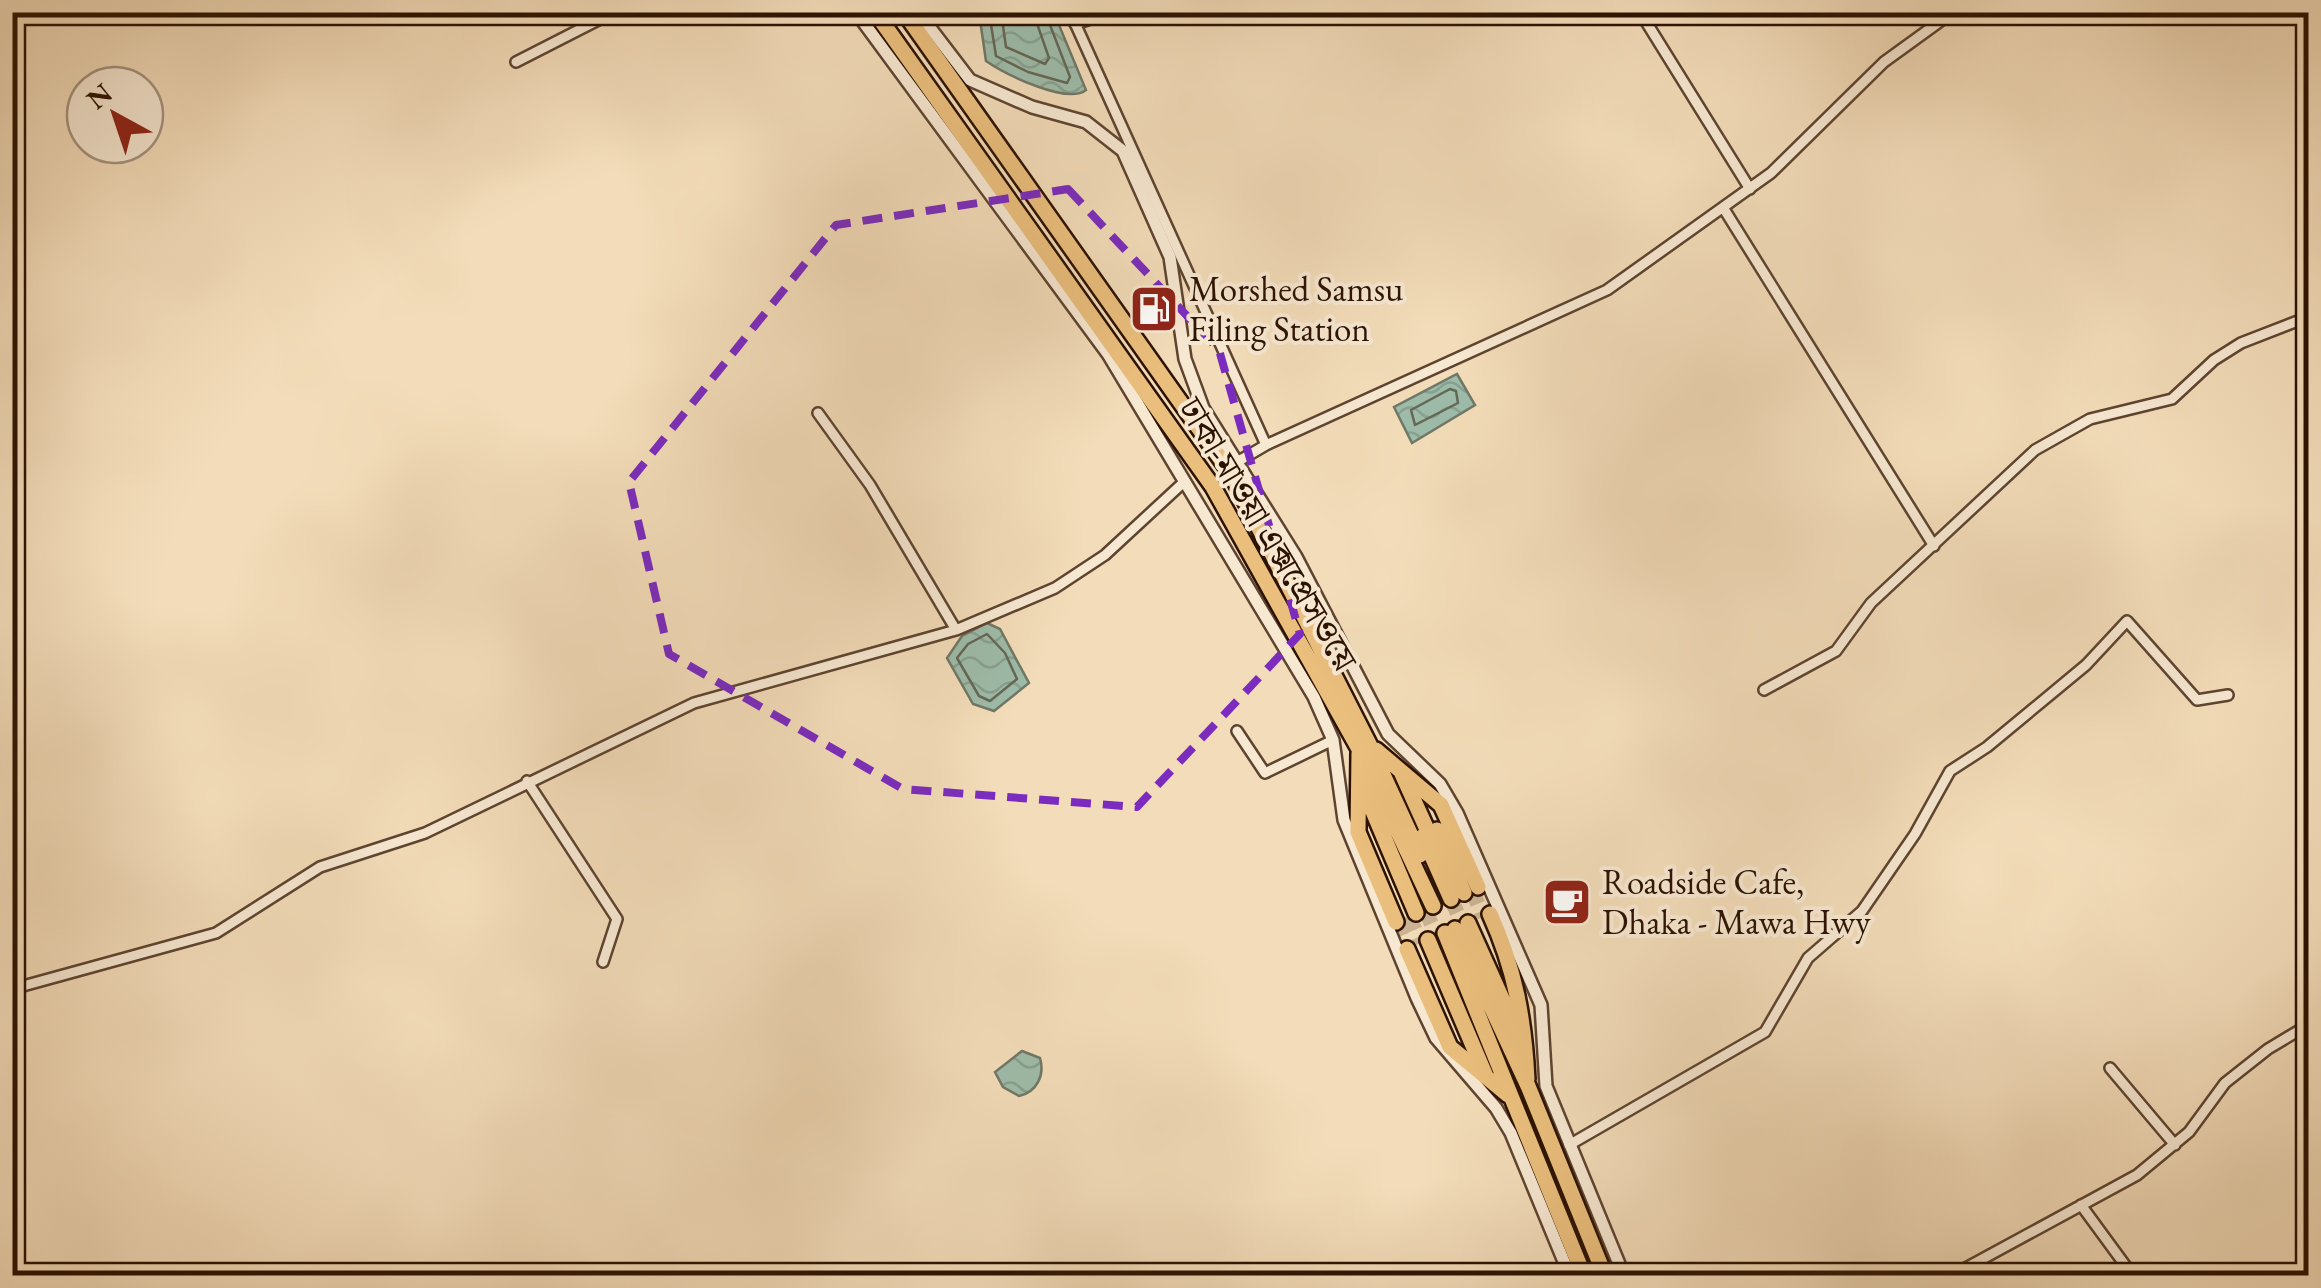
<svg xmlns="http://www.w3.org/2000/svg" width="2321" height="1288" font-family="'EB Garamond','Noto Serif Bengali',serif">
	<defs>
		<pattern id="water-waves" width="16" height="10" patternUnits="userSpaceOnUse" patternTransform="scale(2.5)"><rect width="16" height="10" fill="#9dbcaa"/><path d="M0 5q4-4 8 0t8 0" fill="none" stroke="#87a191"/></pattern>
	</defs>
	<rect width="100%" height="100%" fill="#f3dcb9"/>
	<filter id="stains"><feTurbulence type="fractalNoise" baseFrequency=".002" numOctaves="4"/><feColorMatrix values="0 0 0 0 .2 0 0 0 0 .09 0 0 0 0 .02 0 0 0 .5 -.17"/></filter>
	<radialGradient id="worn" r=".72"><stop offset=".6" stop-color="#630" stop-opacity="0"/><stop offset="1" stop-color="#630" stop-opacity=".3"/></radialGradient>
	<path fill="url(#water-waves)" stroke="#707867" stroke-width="2.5" d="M979,13H1054L1086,90C1067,105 1005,74 986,61Z
		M1457,374L1475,405L1412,443L1394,407Z
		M987,623L1000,629L1029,683L994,711L973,704L947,658L962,636Z
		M1022,1051L1040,1058C1045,1075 1037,1092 1019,1096L1003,1087L995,1072Z"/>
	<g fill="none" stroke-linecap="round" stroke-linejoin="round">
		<path stroke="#646756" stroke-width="2.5" d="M989,12L996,56L1028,72L1067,83L1070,77L1045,12
			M1001,12L1006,47L1045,64L1049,58L1033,12
			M1450,389L1456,391L1458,403L1415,425L1411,410Z
			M987,634L1005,653L1017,679L990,701L979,696L957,658L968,644Z"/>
		<path stroke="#9dbcaa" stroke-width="11" d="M2303,12L2308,38"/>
		<path stroke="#cbb494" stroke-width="15" stroke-dasharray="15 8" stroke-linecap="butt" d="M1472,890L1483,917
			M1451,899L1463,925
			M1425,910L1437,936
			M1409,916L1421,943
			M1396,922L1407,949"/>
		<g stroke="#5e4430" stroke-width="14">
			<path id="minor" d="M1070,12L1266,445L1237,462
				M1640,12L1750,189
				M1075,24L1112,12
				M516,62L614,12
				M1724,209L1934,546
				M818,413L870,485L956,630
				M1266,445L1607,290L1771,173L1884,62L1953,12
				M1764,690L1836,651L1871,603L2035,450L2090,419L2172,399L2214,360L2241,343L2308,317
				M1237,731L1265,773L1333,740
				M527,781L617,919L603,962
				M12,989L216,933L320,867L425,833L694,703L956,630L1055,588L1105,555L1185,481
				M2110,1068L2175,1145
				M1569,1145L1765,1032L1808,958L1862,911L1915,834L1950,771L1987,747L2086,665L2127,621L2197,700L2228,695
				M2081,1205L2133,1276
				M1951,1276L2137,1175L2189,1132L2225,1083L2268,1049L2308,1025"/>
		</g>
		<g stroke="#5e4430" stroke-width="16">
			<path id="tertiary" d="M856,12L1108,354L1314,697L1333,740L1344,820L1417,998L1436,1038L1496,1108L1511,1133L1570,1276
				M918,12L970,80L1032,107L1086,122L1123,151L1170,257L1185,359L1203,408L1296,557L1388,734L1440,784L1457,813L1541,1005L1546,1086L1624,1276
				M1427,1272L1430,1276"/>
		</g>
		<g stroke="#2c1202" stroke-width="20">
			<path id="motorway" d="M875,12L1213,487L1359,749L1433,906
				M904,12L1232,475L1369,744L1420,855
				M1376,750L1441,805L1478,887
				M1359,753L1358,832L1396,922
				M1402,774L1434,845
				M1361,783L1416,913
				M1437,830L1464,893
				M1423,836L1451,899
				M1490,914C1515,969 1524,1019 1527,1079
				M1468,923L1522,1043
				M1455,929L1528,1086L1605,1276
				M1445,933L1584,1276
				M1428,940L1485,1074
				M1407,949L1450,1047L1508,1095"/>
		</g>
		<use href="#minor" stroke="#f7e8d2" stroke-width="9"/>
		<use href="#tertiary" stroke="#f7e8d2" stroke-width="11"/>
		<use href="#motorway" stroke="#eabe7c" stroke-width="15"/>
	</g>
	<path fill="none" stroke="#7b2cbf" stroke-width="8" stroke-dasharray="20 12" stroke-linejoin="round" d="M1068,189L1219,350L1300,634L1137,807L903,789L669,654L629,482L836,225Z"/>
	<defs>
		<g id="fuel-square" transform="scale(2.5)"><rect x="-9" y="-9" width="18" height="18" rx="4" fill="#8f2418" stroke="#f7e8d2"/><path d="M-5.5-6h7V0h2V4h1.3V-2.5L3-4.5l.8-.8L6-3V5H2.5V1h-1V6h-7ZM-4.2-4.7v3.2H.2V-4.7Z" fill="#fff"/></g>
		<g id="cafe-square" transform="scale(2.5)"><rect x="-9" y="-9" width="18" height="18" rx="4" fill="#8f2418" stroke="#f7e8d2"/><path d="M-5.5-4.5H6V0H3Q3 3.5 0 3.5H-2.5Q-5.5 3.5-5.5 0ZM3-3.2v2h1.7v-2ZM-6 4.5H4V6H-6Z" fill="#fff"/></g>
	</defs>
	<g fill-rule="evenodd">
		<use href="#fuel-square" x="1154" y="309"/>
		<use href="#cafe-square" x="1567" y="902"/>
	</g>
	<g text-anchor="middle" stroke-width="8" stroke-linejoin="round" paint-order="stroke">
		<g font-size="35" fill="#2c1202" stroke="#f7e8d2" text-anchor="start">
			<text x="1189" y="301">Morshed Samsu<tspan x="1189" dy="40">Filing Station</tspan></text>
			<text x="1602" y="894">Roadside Cafe,<tspan x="1602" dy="40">Dhaka - Mawa Hwy</tspan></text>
		</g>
		<g font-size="35" fill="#2c1202" stroke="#f7e8d2">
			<text transform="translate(1268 534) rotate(59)" y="12">ঢাকা-মাওয়া এক্সপ্রেসওয়ে</text>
		</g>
	</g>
	<rect width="2321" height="1288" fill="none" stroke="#f3dcb9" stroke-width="50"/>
	<rect x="15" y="15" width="2291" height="1258" fill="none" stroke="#2c1202" stroke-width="5"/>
	<rect x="25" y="25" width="2271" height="1238" fill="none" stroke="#2c1202" stroke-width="2.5"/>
	<g transform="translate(115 115) rotate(320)"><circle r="48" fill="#f7e8d2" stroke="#a6927f" stroke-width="2.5"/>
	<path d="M0-8L18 38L0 25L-18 38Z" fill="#8f2418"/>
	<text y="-15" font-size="28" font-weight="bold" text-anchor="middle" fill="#2c1202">N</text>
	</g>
	<rect width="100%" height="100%" filter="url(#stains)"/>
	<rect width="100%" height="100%" fill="url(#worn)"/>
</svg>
